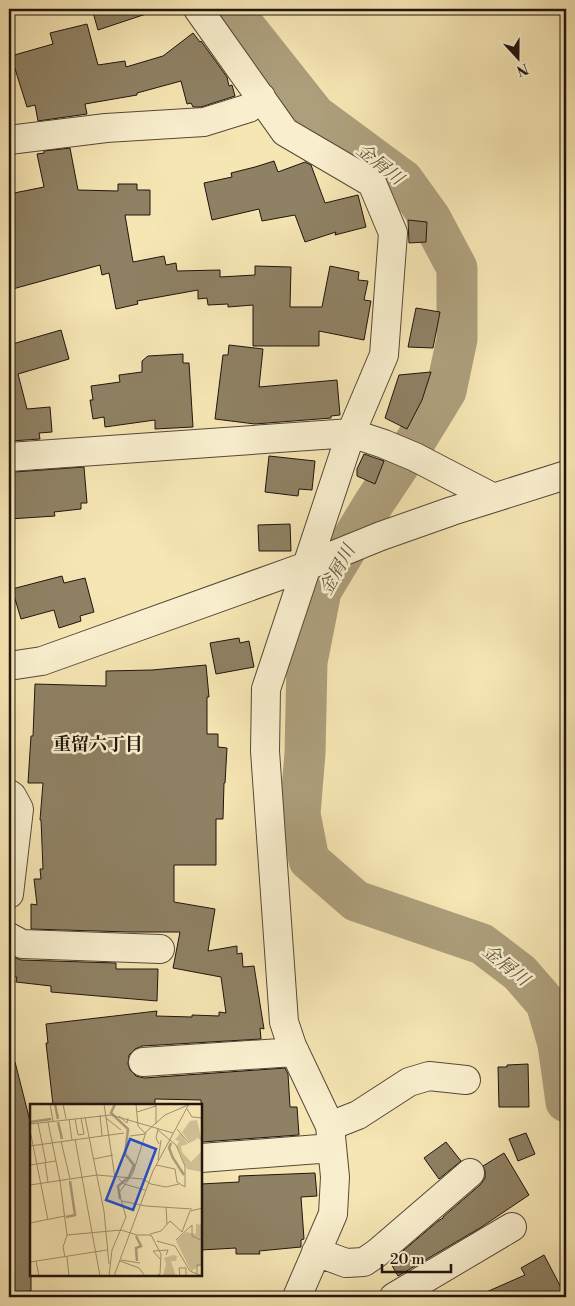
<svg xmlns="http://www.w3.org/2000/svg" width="575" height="1306" font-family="'Libre Bodoni','Noto Serif JP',serif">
	<rect width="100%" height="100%" fill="#f6e6b4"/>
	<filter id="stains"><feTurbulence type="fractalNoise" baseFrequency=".004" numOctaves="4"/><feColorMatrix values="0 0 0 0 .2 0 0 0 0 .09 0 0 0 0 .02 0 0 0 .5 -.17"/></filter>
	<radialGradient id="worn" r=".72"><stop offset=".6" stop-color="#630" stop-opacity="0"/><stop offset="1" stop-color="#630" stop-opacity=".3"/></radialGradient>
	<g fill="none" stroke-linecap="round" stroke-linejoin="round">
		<path stroke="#ad9f7c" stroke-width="41" d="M231,9L315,115L403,180L431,219L457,268V339L446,391L416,440L374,503L321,591L307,662L305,753L300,814L309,860L356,901L482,944L520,973L546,1003L558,1044L566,1102"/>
	</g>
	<path fill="#8f8164" stroke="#20140e" d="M92,9H151L152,12L98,30Z
		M87,24L98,65L125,61L126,67L163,56L193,33L200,42L201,41L227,77L229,86L232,85L235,96L201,107H193L191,103L187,104L181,81L137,93V95L85,104L87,114L38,121L35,105L27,107L11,56L53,44L50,33Z
		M70,148L78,190L118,191V184H137V190H150V215H125L133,262L164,256L166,265L176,263L177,271L220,270V277L255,275V266L291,267L290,307H322L330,266L359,272L358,280L368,281L364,300L371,301L364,340L319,331V346H253V305L228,307V304L208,305L207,298L198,299V290L137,301L138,304L116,309L109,273L102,275L100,265L9,290V194L44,187L37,154L44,153V151Z
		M274,161L278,172L305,162L311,165L325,203L358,195L366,227L335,235L336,232L305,242L295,215L262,221L259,209L212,220L204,183L232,177L231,173L255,167Z
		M408,220L427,222L426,242L409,243Z
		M416,308L440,312L433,348L408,347Z
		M61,330L69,359L18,374L27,409L50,407L52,432L39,433L40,439L11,441L9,418V345Z
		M229,345L263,349L259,387L337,380L340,415L331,416V418L255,424L215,419L223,355H228Z
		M183,354V363H189L193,427L155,429V420L105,427L104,417L93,419L90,400H93L91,386L120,382L119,375L142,372V361L148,356Z
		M431,372L422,400L407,429L385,418L399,375Z
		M364,454L384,461L375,484L357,476V469Z
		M269,456L315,461L312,490L299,489L298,496L265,492Z
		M84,467L87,503H81V509L54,512L55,516L9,519V474H14V472Z
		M290,524L291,551H259L258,525Z
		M62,576L64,583L85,578L94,612L80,616L81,621L59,628L54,610L21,619L12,589Z
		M239,638L240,643L249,641L254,667L216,674L210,643Z
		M206,665L209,697H207V734H218V747L227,748L225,783H224L223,819H216V865H174V902L215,909L208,951L237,946V954L242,953L243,967L254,966L264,1029L260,1028L261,1039L142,1046L135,1049L129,1055L128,1064L130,1070L136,1076L144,1078L285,1068L288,1074L290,1107H297L299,1135L202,1142L201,1100L155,1099V1105H53L46,1043H48L46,1024L157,1011L156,1016L192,1017V1015L219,1016V1012L226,1013L221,977L173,968L180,932H130L31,929V904L37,905L34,879H41L40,869H43L41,820H40L43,783H28L31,736H33L35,684L106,686V671L152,670Z
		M11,956L21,960L116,963V969H158L157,1001L51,992V986L16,982L17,977L9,976Z
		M15,1062L31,1125V1291H28V1295L9,1297V1063Z
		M528,1064L529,1107H499L498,1067H507V1065Z
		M526,1133L535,1154L518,1161L509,1139Z
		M446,1142L461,1161L439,1179L424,1158Z
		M504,1153L529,1195L480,1228L398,1276L390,1262L438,1221L443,1218V1217L480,1185L485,1178V1171L483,1166Z
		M315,1173L317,1196L301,1197L304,1239L301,1240V1247L259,1251L260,1254H236V1248L201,1250V1184L239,1182V1176Z
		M544,1255L566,1297H475L525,1275L521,1268Z"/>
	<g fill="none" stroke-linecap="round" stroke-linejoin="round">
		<g stroke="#564838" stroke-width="30">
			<path id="minor" d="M198,9L285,132L372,183L393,233L384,355L351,433L266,689L265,751L284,1022L292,1046L330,1126L335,1177L333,1214L297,1297
				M9,140L106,128L204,122L249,108L261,97
				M9,457L351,433L384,444L415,457L492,497
				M9,666L42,661L307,566L381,536L452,511L566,475
				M9,794L12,796L19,809L9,894
				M9,937L22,944L160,949
				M143,1062L295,1052
				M330,1126L358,1115L409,1082L429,1076L466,1080
				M201,1158L332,1148
				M316,1252L346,1263L364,1262L377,1253L470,1173
				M394,1297L512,1227"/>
		</g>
		<use href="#minor" stroke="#f9efce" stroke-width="28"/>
	</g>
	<g text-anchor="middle" stroke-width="5" stroke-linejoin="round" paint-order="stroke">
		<g font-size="18" font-style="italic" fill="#5f533f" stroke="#f9efce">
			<text transform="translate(380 164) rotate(39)" y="6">金屑川</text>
			<text transform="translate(337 570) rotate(-61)" y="6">金屑川</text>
			<text transform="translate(506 965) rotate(39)" y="6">金屑川</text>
		</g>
		<g font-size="18" font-weight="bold" fill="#20140e" stroke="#f9efce">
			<text x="98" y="750">重留六丁目</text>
		</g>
	</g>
	<g transform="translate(30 1104)">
		<rect width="172" height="172" fill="#f6e6b4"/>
		<path d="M167,16L172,38L168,34L160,39L152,28L160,17ZM150,29L158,40L151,42L152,48L161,58L172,47V68L157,65L147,42L149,37L145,36ZM166,120L172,121L173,160L161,167L146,137L156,128L166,130ZM143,151L147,152L146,157H141L146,172H133L136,160L134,154Z" fill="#d2c298"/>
		<path fill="none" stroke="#ad9f7c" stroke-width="2.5" d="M25,0L28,15M85,0L81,9L98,25L95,50L104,61L99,73L88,82L90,95M0,18L21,15M28,18L32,35M141,39L139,44L143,54L154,71M36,113L45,111L40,77M106,132L111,142L106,144L107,157"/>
		<path fill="none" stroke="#a09272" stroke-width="1" d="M20,0L23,17M33,0L36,15M74,0L85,74M106,0L108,22L115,29M157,5L162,13L173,14M107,8L126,2M70,11L72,32M89,12L97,19L98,14M55,13L74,107L79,160M76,14L91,26M39,15L42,36M45,15L48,31L54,30L51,14M18,18L30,77M8,19L16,59M0,20L81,11L143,29M126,20V0M128,25L126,34L129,40M147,25L159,39M0,26L18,116M100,32L115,30M45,35L70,172M31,37L40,75M0,42L94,29M64,55L83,51M128,56L131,36M15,59L18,78M0,61L26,57M126,61L145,65L147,78L155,83V62L146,41L128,26M89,75L94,80L115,86M30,77L37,131M0,81L67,71L113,75L121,80L136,83L149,80M92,97L116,102L162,105M136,103L137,120M0,119L35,112M120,130L131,127L140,117L152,128L160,107L173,104M146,136L162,121V132L173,137M127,137L145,142L160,167L167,170M35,153L33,143L37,131L91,126L107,131H121L131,150L130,170L126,172M37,153L39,172M130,155L123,147L138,146L136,151M91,156L110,159M6,157L9,172M90,157L109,164L115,172M0,158L77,146M173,161H167V170L173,172M79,172L82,146L96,113L89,89L103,69L116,28L135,11L158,1M84,172L123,67L159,0M150,172L149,164H156V172"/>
		<path fill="#1d4ed8" fill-opacity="0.15" stroke="#1d4ed8" stroke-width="2.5" d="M100,35L126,45L103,106L76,96Z"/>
		<rect width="172" height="172" fill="none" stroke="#20140e" stroke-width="2.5"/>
	</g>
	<rect width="575" height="1306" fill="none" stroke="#f6e6b4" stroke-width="30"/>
	<rect x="10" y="10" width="555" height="1286" fill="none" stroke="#20140e" stroke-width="2.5"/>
	<rect x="15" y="15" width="545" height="1276" fill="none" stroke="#20140e"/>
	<g transform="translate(518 58) rotate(159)" stroke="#f9efce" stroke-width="4" paint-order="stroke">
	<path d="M0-4L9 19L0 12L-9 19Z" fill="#20140e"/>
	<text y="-8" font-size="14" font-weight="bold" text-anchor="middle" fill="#20140e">N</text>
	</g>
	<path d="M382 1264v8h69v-8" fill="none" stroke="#20140e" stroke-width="2.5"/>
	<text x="390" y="1264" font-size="15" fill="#20140e" stroke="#f9efce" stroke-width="4" paint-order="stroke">20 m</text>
	<rect width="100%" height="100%" filter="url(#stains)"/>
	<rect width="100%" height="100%" fill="url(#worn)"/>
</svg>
